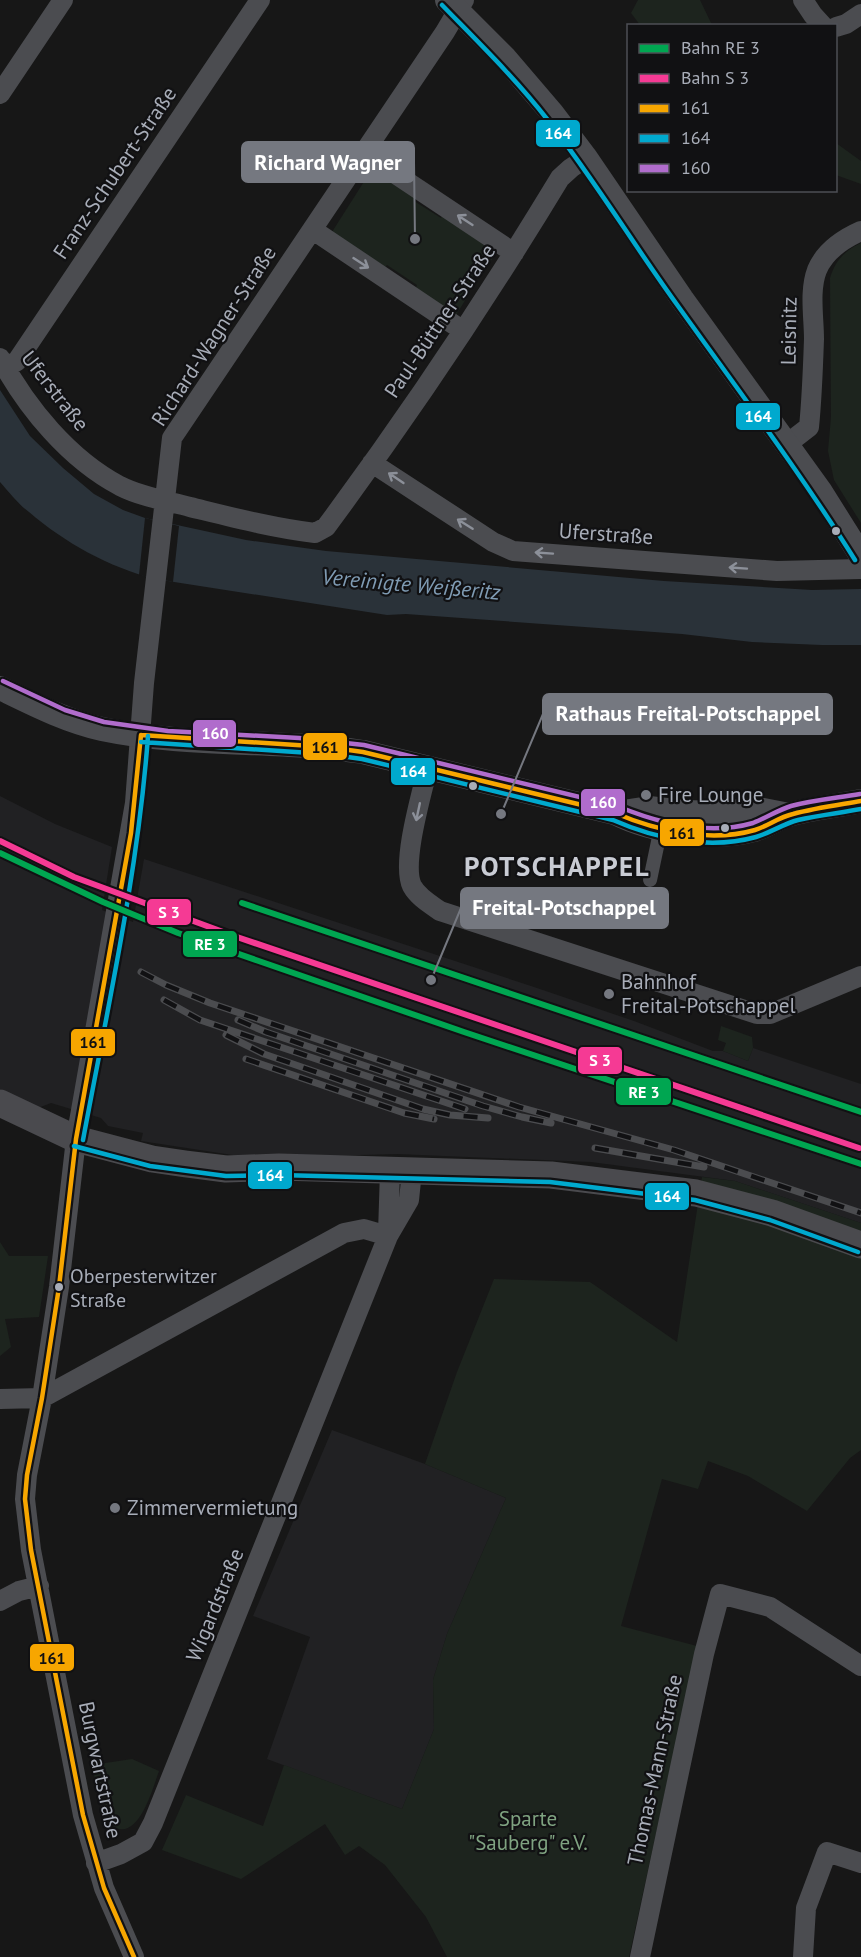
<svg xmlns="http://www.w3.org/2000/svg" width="861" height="1957" font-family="'PT Sans',sans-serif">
	<rect width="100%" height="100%" fill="#171717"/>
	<path fill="#212123" d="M0,796L55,824L112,847L102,910L133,922L144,859L534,987L634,1021L713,1051H723L748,1061L753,1048L861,1084V1223L735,1181L591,1162L397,1154L286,1157L239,1156L141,1141L143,1133L108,1126L101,1118L51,1103L38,1108L0,1089Z
		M332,1430L425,1464L506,1498L447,1634L433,1680L434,1729L402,1809L267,1759L310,1637L253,1616Z"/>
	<path fill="#1d241e" d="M638,0H700L712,25H640L631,13Z
		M836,143L861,161V184L836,175Z
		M372,169L415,197L414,201L441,218L442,216L497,252L484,271L479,268L465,291L469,294L456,315L416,288L417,285L387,265L385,267L381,264L332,232Z
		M861,243V523L834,480L828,451L831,417L830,278C835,261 845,250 861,243Z
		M721,1026L752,1037L753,1048L748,1061L723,1051L726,1043L718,1040Z
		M702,1177L735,1181L861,1223V1450L850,1458L807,1511L748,1476L708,1461L698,1489L662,1479L621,1626L697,1646L629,1957H447L426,1917L385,1865L359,1846L345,1855L325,1824L241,1879L162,1850L186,1795L263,1826L284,1765L402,1809L434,1729L433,1680L447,1634L506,1498L425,1464L457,1372L494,1279L590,1282L677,1342Z
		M0,1242L9,1256H48L39,1317L5,1319L11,1347L0,1356Z
		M132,1759L159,1771C153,1787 140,1838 116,1828C113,1826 108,1822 106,1819C100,1808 95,1779 92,1765Z"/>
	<path fill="#2a3239" d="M0,390L30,436L63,468L94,494L123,510L145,518L246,540L326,551L664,581L812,590L861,589V645H822L752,642L682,634L406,614L387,615L155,579C109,567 65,543 29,512C18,504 9,492 0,482Z"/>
	<path fill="#171717" d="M145,518L179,526L173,582L139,575Z"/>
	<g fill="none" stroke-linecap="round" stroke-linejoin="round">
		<path stroke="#4b4c50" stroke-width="14" d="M650,880L659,837"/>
		<path stroke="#4b4c50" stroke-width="20" d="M803,0L813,15L823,26
			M836,27L846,24L861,14
			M0,94L63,0
			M364,153L514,253
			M313,230L462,330
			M0,358C27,408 69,459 120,486C142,497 167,501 190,507C231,517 273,528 315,533L326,527C409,415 488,297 560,178L571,168L586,158
			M5,368L17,361L260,0
			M787,444L809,427C812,398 813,368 814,339C814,317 809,291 817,270C825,251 843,239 861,231
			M372,463L493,542L513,551L777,571L861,569
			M428,767C422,793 401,863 412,886C418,897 430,904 440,911L757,1014H770L861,976
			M388,1233L390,1171
			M42,1398L344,1233L364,1229L388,1236
			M0,1399L42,1398
			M0,1601L19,1591L39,1586
			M96,1863L121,1854L143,1842L153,1823L388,1236L409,1200L412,1171
			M134,1957L104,1888L83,1815L31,1550L25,1499L27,1475L42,1398L59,1287L76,1139L135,803L144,683L172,438L445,32L464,0
			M640,1957L704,1654L720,1594L770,1607L861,1666
			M803,1957L806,1908L827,1852L861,1863"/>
		<path stroke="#4b4c50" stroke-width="24" d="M447,0L505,58L552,113L586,158L682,299L821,492L861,556
			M0,688C33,704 66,721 102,729C188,747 277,739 363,752L615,813C652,832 714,841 754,830C766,826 777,819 788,815C811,808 837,806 861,801
			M616,813L649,808L684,812L723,813L758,809L789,815"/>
		<path stroke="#4a4a4e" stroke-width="27" d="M0,1103L76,1139L152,1159L186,1164L226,1169L279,1167L551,1175L696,1193L772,1213L861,1245"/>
		<g stroke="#4b4c4f" stroke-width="7">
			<path id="rail" d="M141,972L166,985L210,1003L519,1107L674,1150L861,1213
				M164,1000L200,1020L465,1109
				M238,1020L266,1032L483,1106L522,1117L551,1123
				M226,1035L264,1054L423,1109L450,1115L488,1118
				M246,1059L404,1113L434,1119
				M595,1148L704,1167"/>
		</g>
		<use href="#rail" stroke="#111113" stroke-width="4.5" stroke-dasharray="14" stroke-linecap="butt"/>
		<g stroke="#111113" stroke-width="9">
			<path id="bus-1" d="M141,735L327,747L363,752L615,813C657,831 710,843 755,830C768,826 779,817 793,814C815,808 838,805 861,801
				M134,1957L104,1888L83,1815L31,1550L25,1499L27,1475L42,1398L59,1287L76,1139L131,833L141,735"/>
		</g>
		<g stroke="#111113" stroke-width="9">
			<path id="bus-2" d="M442,5C478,42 515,78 547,119C594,179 633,244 678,306C738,390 800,472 855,560
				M141,742L326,754L362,759L613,820C656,839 709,850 756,837C770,833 783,824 798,820C819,815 840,813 861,809
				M83,1140C108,1006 138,872 148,736
				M74,1146L150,1166L226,1176L279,1175L550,1182L695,1200L770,1220L858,1252"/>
		</g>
		<g stroke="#111113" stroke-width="9">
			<path id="bus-3" d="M3,681L65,710L104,722L168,731L299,738L364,745L617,806C658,823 708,836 753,823C766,818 778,810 791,806C814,800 837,798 860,794"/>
		</g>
		<use href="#bus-1" stroke="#f7a600" stroke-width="4.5"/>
		<use href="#bus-2" stroke="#00a9ce" stroke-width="4.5"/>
		<use href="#bus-3" stroke="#b06ccc" stroke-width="4.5"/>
		<g stroke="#111113" stroke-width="10">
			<path id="rail-1" d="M0,853L103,902L178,933L464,1032L861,1164
				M242,903L861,1112"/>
		</g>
		<g stroke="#111113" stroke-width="10">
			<path id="rail-2" d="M0,841L74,877L234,936L859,1148"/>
		</g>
		<use href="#rail-1" stroke="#00a651" stroke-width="6"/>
		<use href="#rail-2" stroke="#f53a94" stroke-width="6"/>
	</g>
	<defs><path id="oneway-shaft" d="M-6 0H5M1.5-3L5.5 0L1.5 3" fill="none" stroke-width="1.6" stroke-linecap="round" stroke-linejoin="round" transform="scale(1.5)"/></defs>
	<g stroke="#8c9099">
		<use href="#oneway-shaft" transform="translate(465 220) rotate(-147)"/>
		<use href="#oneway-shaft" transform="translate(361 263) rotate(33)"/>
		<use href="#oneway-shaft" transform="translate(396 478) rotate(-146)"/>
		<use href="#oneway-shaft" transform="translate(465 524) rotate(-148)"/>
		<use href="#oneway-shaft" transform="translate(544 553) rotate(-176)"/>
		<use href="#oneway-shaft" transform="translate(738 568) rotate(-176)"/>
		<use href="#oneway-shaft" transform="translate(418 812) rotate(102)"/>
	</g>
	<g fill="#a8adb8" stroke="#111113" stroke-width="2">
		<circle cx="836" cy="531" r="5"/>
		<circle cx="473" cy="786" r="5"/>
		<circle cx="725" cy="828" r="5"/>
		<circle cx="59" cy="1287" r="5"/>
	</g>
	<g fill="#757880" stroke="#111113" stroke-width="2">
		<circle cx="646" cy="795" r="6"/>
		<circle cx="609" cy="994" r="6"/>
		<circle cx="115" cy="1508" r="6"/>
	</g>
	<g text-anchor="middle" stroke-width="4.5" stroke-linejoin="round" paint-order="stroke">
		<g font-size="20" fill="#a8adb8" stroke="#111113" text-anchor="start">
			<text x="70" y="1283">Oberpesterwitzer<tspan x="70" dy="24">Straße</tspan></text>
		</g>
		<g font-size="21" fill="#a8adb8" stroke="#111113">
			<text transform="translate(115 173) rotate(-56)" y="7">Franz-Schubert-Straße</text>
			<text transform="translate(440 321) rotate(-56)" y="7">Paul-Büttner-Straße</text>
			<text transform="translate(789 331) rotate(-89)" y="7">Leisnitz</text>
			<text transform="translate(214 336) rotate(-57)" y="7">Richard-Wagner-Straße</text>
			<text transform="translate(55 391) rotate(52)" y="7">Uferstraße</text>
			<text transform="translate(606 534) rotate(4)" y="7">Uferstraße</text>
			<text transform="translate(215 1605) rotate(-68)" y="7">Wigardstraße</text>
			<text transform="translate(100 1770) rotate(78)" y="7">Burgwartstraße</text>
			<text transform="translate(655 1770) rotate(-78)" y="7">Thomas-Mann-Straße</text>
		</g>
		<g font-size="21" fill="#a8adb8" stroke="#111113" text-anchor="start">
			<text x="658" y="802">Fire Lounge</text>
			<text x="621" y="989">Bahnhof<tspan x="621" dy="24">Freital-Potschappel</tspan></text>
			<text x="127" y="1515">Zimmervermietung</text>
		</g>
		<g font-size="21" fill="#7fa381" stroke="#111113">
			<text x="528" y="1826">Sparte<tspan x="528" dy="24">"Sauberg" e.V.</tspan></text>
		</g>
		<g font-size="22" font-style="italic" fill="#7f9bb3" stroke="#111113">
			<text transform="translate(411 584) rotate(5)" y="8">Vereinigte Weißeritz</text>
		</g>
		<g font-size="27" font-weight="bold" letter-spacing="1.5" fill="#c9ccd4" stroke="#111113">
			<text x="557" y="876">POTSCHAPPEL</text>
		</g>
	</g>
	<path fill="none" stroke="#757880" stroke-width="2" d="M415 239L414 162M501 814L543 714M431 980L461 908"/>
	<g fill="#757880" stroke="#111113" stroke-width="2">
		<circle cx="415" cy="239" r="6"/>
		<circle cx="501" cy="814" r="6"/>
		<circle cx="431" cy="980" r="6"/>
	</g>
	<g fill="#757880" stroke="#757880" stroke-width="2">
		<rect x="242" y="142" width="172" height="40" rx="6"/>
		<rect x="543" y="694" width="289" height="40" rx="6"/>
		<rect x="461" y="888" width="207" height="40" rx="6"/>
	</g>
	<g font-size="22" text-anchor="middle" font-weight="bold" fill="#fff">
		<text x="328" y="170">Richard Wagner</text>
		<text x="688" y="721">Rathaus Freital-Potschappel</text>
		<text x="564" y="915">Freital-Potschappel</text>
	</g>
	<g stroke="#111113" stroke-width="2">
		<rect x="535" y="119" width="46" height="29" rx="6" fill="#00a9ce"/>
		<rect x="735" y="402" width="46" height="29" rx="6" fill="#00a9ce"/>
		<rect x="192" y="719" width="45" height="29" rx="6" fill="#b06ccc"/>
		<rect x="302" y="732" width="46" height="29" rx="6" fill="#f7a600"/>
		<rect x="390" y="757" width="46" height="29" rx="6" fill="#00a9ce"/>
		<rect x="580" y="788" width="46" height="29" rx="6" fill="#b06ccc"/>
		<rect x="659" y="818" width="46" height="29" rx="6" fill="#f7a600"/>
		<rect x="146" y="898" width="46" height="28" rx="6" fill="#f53a94"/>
		<rect x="182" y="930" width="56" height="28" rx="6" fill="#00a651"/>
		<rect x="70" y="1028" width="46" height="29" rx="6" fill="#f7a600"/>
		<rect x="577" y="1046" width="46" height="29" rx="6" fill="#f53a94"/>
		<rect x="615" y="1077" width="57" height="29" rx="6" fill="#00a651"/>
		<rect x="247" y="1161" width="46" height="29" rx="6" fill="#00a9ce"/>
		<rect x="644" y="1182" width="46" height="29" rx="6" fill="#00a9ce"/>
		<rect x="29" y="1643" width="46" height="29" rx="6" fill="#f7a600"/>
	</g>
	<g font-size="16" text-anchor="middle" font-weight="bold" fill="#fff">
		<text x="558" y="139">164</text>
		<text x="758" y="422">164</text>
		<text x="215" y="739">160</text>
		<text x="413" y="777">164</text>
		<text x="603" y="808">160</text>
		<text x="169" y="918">S 3</text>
		<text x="210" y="950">RE 3</text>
		<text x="600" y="1066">S 3</text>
		<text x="644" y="1098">RE 3</text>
		<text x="270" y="1181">164</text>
		<text x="667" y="1202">164</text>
	</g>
	<g font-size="16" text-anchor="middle" font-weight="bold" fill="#111">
		<text x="325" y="753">161</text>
		<text x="682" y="839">161</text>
		<text x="93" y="1048">161</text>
		<text x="52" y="1664">161</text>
	</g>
	<rect x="627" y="24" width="210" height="168" fill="#111113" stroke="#4d4f55" stroke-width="1.5"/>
	<rect x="639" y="44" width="30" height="9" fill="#00a651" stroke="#4d4f55" stroke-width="1.5"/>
	<text x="681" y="54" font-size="18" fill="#a8adb8">Bahn RE 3</text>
	<rect x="639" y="74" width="30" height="9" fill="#f53a94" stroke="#4d4f55" stroke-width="1.5"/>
	<text x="681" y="84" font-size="18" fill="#a8adb8">Bahn S 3</text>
	<rect x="639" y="104" width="30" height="9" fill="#f7a600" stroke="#4d4f55" stroke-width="1.5"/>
	<text x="681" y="114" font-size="18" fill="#a8adb8">161</text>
	<rect x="639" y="134" width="30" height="9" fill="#00a9ce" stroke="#4d4f55" stroke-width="1.5"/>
	<text x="681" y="144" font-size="18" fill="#a8adb8">164</text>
	<rect x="639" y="164" width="30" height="9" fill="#b06ccc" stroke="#4d4f55" stroke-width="1.5"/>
	<text x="681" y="174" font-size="18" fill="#a8adb8">160</text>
</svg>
